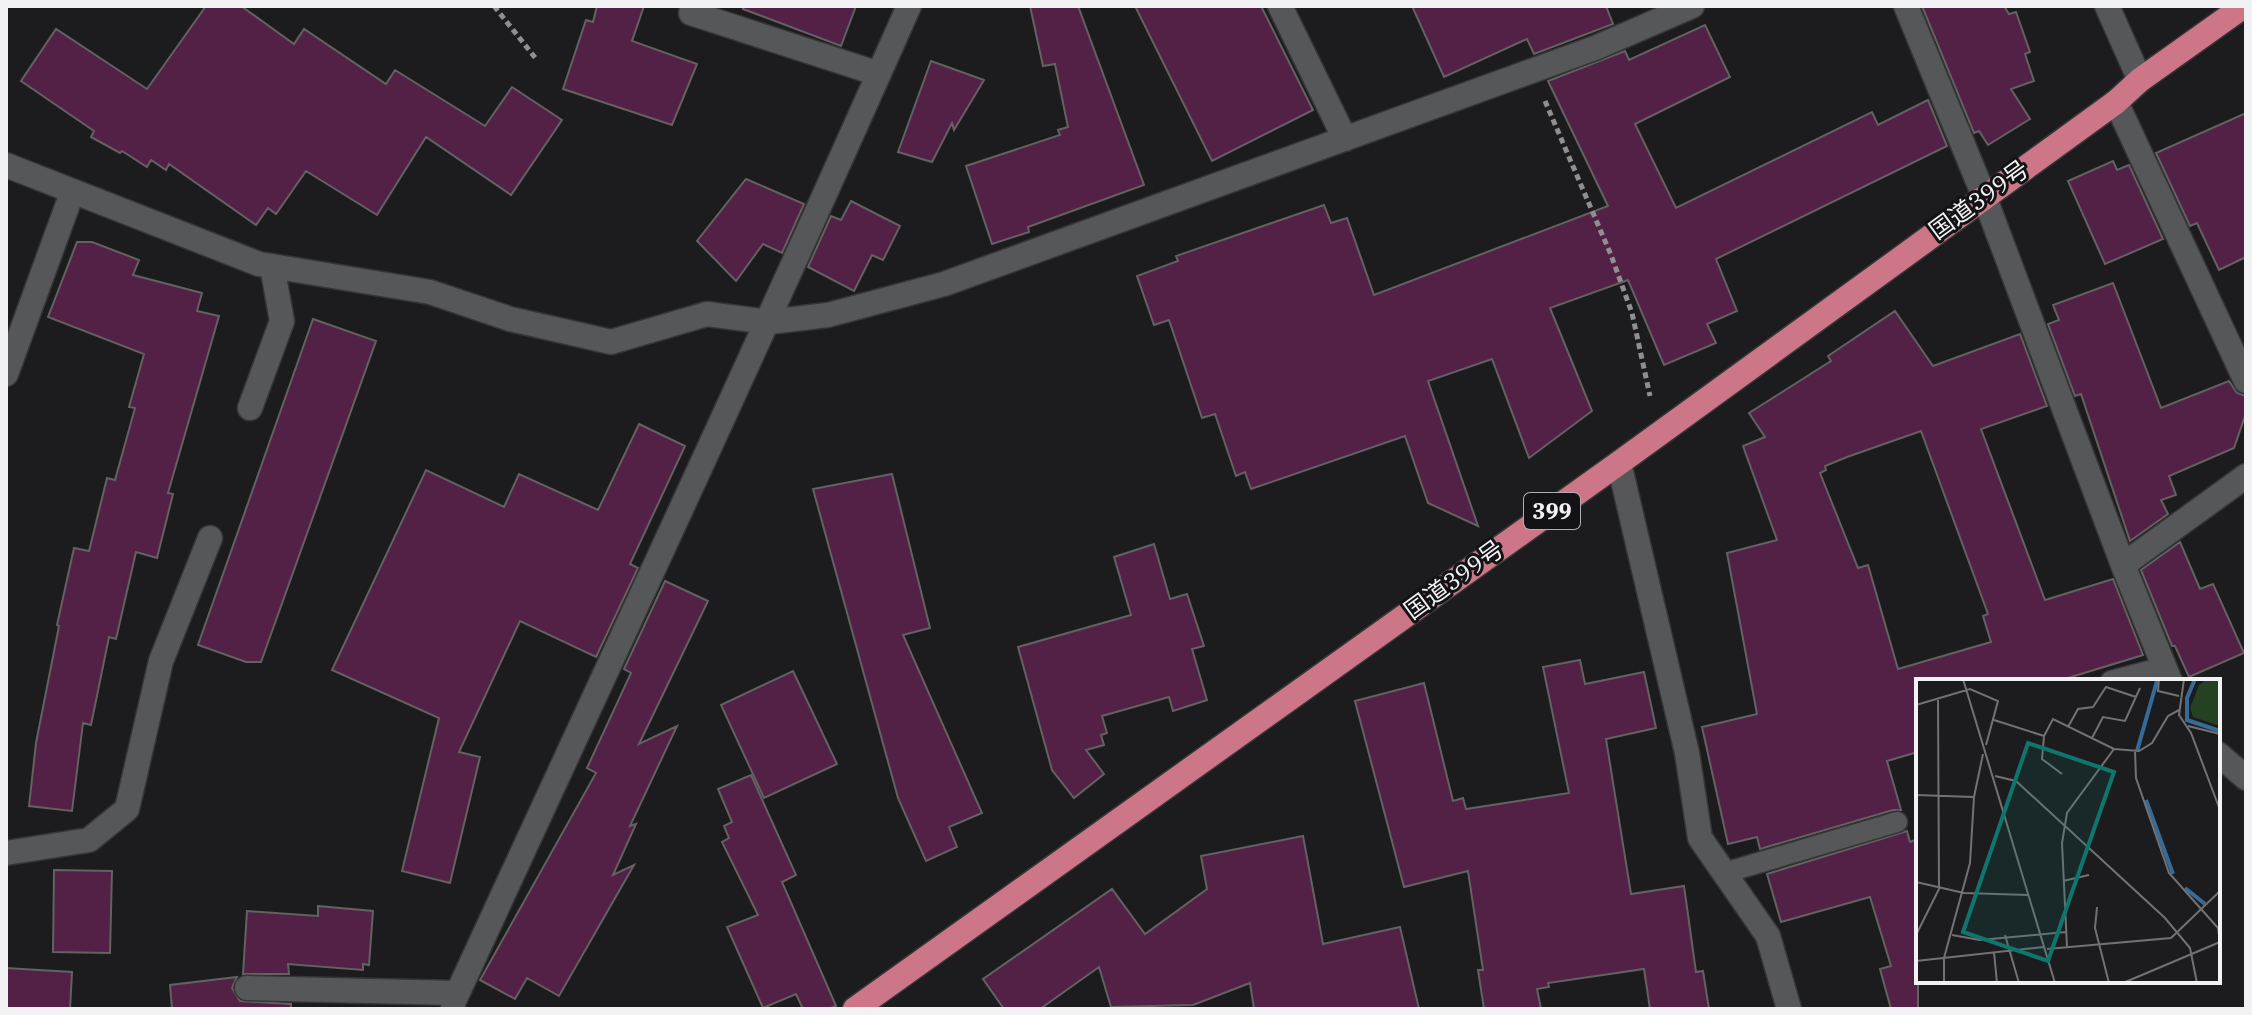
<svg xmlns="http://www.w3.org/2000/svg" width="2252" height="1015" font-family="'IBM Plex Serif','Noto Sans JP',serif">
	<rect width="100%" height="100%" fill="#1c1c1e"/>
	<path fill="#532146" stroke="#636162" stroke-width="2" fill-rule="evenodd" d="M206,6H241L294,44L304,29L386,84L395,70L485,126L512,87L562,120L511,195L426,137L377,215L306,171L276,214L268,208L256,225L169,164L166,170L151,160L147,167L122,151L120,153L91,137L94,131L21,81L56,29L147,89Z
		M597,6H644L632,41L697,64L672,125L563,89L586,20L593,22Z
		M743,6H856L841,46L743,9Z
		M1030,6H1078L1144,185L1028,227L1029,232L992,244L966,166L1060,135L1058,130L1068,127L1055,64L1043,66Z
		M1135,6H1261L1313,110L1212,161Z
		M1412,6H1606L1613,24L1534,54L1527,39L1444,77Z
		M1922,6H2004L2009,14L2016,12L2030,52L2025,54L2034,81L2011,89L2030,119L1988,145L1979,131L1974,133Z
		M1705,25L1730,77L1635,124L1676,208L1872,112L1878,125L1928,100L1947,146L1716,259L1737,311L1707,324L1716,343L1664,365L1628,280L1550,308L1592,411L1529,458L1492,359L1428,381L1478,526L1428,503L1405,436L1251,489L1245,472L1236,476L1215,414L1202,418L1169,320L1154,325L1137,276L1178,261L1176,256L1324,205L1331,223L1347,218L1374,295L1608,206L1548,81L1625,51L1629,60Z
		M931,61L984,80L954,130L952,123L932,162L898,152Z
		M2246,113V257L2219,270L2197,223L2190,226L2156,153Z
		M2113,161L2117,170L2129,165L2163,239L2105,264L2068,181Z
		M746,179L804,204L782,253L763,244L736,281L697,241Z
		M851,201L900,226L883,260L872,255L854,291L808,267L831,216L841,220Z
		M77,242H92L139,260L133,275L202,293L197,311L219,316L168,493L173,494L157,558L136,552L116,639L109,637L91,725L83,723L72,811L29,806L36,743L59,626L57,625L74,548L89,551L107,478L115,480L135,408L129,407L144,354L48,317Z
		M2113,283L2161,408L2229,381L2237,393L2246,396V413L2234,448L2169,476L2176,495L2161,500L2168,514L2130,541L2081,394L2075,396L2048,324L2059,320L2053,305Z
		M1895,311L1933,366L2020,334L2047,406L1981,429L2045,600L2113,579L2143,655L2058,681H1918V752L1887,761L1901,810H1893L1760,849L1757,837L1728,844L1702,727L1757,714L1727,553L1777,540L1743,446L1765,437L1749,413L1831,361L1828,356ZM1921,431L1988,614L1983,616L1991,642L1898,669L1868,565L1858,568L1820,473L1826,470L1825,466L1847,457Z
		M313,319L376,341L261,662H246L198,645Z
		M639,424L685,446L630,564L638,568L596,657L520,621L459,752L480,757L450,883L402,871L439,718L332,670L426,470L504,507L519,474L598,510Z
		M892,474L930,628L903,635L982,813L949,827L957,847L926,861L898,798L813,489Z
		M2180,542L2200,589L2213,584L2244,653L2189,677L2175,646H2172L2141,570Z
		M1154,544L1170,599L1187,594L1204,646L1192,649L1207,700L1173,711L1169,697L1102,716L1107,733L1101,735L1104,745L1086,750L1104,774L1074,798L1052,770L1018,647L1131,615L1114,557Z
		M665,581L708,601L639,744L677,726L630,826L636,824L613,875L634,865L559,996L527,978L515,999L480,980L596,773L587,768L631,673L624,669Z
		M1580,660L1585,684L1644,672L1656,728L1606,739L1631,894L1684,886L1696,972L1703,971L1709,1009H1650L1644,969L1548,983L1549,987L1537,989L1541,1009H1484L1478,970H1483L1468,871L1404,887L1355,701L1424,683L1453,801L1463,798L1466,809L1569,793L1543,667Z
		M793,671L837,764L764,798L721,705Z
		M751,775L796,875L782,882L836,1006L828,1009H803L796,994L763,1008L727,927L758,915L722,842L729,838L724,826L732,822L718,789Z
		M1907,831L1910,842L1918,839V1009H1891L1880,969L1891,966L1870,897L1781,922L1767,874Z
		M1303,836L1323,944L1400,927L1419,1009H1254L1250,983L1193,1005L1111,1007L1099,967L1040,1009H1004L983,979L1112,889L1145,934L1207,889L1201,856Z
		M54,870L112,871L110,953L53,952Z
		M318,906L373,911L369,965L363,964V970L288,964L289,974H243L247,911L318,916Z
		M6,968L72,972L70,1009H6Z
		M237,977L232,988L240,1001L291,1004V1009H172L170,985Z"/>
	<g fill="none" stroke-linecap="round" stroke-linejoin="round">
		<g stroke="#363637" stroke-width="23">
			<path id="service" d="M2111,681L2164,667
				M1724,873L1897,822"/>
		</g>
		<g stroke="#363637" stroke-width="27">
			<path id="minor" d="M1280,6L1345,139
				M1906,6L1984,196L2123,565L2170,681
				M2107,6L2140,80
				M691,13L879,74
				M2116,102L2246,381
				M6,165L259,264L430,292L510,319L611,342L707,314L769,322L828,315L944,284L1595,48L1692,6
				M6,374L72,193
				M250,408L282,321L272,266
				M1619,463L1687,753L1700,838L1768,936L1789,1009
				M2123,565L2246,476
				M2218,754L2246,778
				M6,853L89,840L127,809L161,661L210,538
				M247,988L457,993
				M453,1009V1003C606,671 761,340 909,6"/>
		</g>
		<g stroke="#363637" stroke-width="27">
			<path id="trunk" d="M855,1009L1619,463L2116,102L2140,80L2244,6"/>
		</g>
		<path stroke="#8f8f91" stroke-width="5" stroke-dasharray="6 4" stroke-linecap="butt" d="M494,6L537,60
			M1545,101L1611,255L1632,313L1650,396"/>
		<use href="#service" stroke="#565759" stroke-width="20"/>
		<use href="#minor" stroke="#565759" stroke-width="24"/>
		<use href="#trunk" stroke="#cc7688" stroke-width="24"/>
	</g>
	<g text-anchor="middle" stroke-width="6" stroke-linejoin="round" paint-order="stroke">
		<rect fill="#131315" stroke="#afafb1" stroke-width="2" x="1524" y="493" width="56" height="36" rx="6"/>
		<g font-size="22" font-weight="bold" fill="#f2f2f4">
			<text x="1552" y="519">399</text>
		</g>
		<g font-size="24" fill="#f2f2f4" stroke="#131315">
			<text transform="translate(1979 200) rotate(-36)" y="8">国道399号</text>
			<text transform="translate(1454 580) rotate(-36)" y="8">国道399号</text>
		</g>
	</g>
	<g transform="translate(1916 679)">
		<rect width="304" height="304" fill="#1c1c1e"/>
		<path d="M291,0H304V47L277,38L274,29L283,6Z" fill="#254123"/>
		<path fill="none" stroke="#366b97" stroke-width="4" d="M279,0L271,19V41L304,52M221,72L241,2M230,121L257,195M269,209L289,225"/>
		<path fill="none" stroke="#727274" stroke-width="2" d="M47,0L139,304M243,0L242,12L263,17M268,0L263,36L275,54L304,131M0,26L54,10L82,22L70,66M78,41L128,57L137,40L198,70L223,72L236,64L252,37L263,31M272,47L304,55M152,48L162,30L177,28L190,8L220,18M128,57L126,80L146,95M176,59L187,38L209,42L224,9M219,72L220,99L253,194L302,249L304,263M79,97L100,102L249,239L274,269L281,304M0,116L58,118M147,202L173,196M0,203L48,214L112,216M181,228L179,249L193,304M0,256L23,210L22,21M36,256L64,261L150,253M89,256L103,304M151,268L146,164L151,134L198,70M131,270L255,259L304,212M78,273L81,304M0,282L128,268M28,304V279L54,184L58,118L67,75M207,304L304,263"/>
		<path fill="#0f766e" fill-opacity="0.15" stroke="#0f766e" stroke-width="4" d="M112,64L198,93L132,282L47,253Z"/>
		<rect width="304" height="304" fill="none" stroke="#f2f2f4" stroke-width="4"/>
	</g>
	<rect width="2252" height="1015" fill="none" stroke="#f2f2f4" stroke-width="16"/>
</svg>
